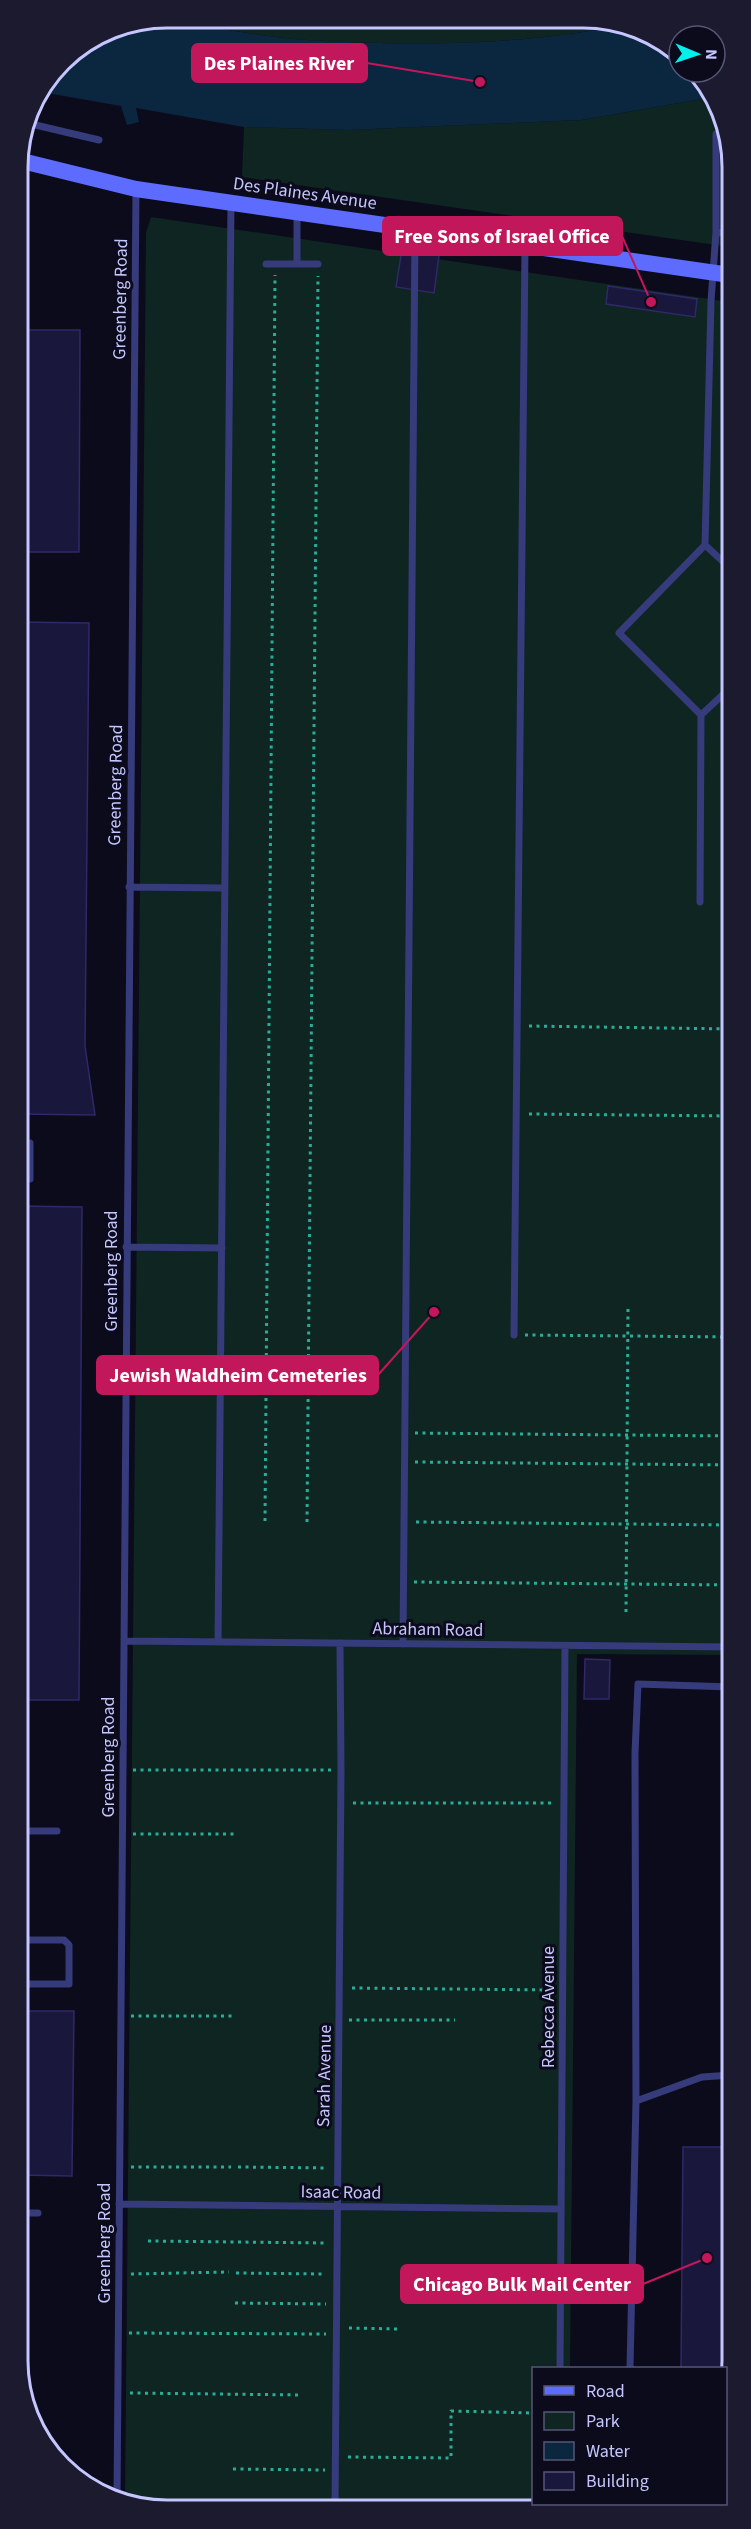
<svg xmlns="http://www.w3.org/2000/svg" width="751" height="2529" font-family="'Source Sans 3',sans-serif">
	<rect width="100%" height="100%" fill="#0c0b1c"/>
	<path fill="#0e2522" d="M167,18L613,21L621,25C524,46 406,46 307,40C259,37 210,26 163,19Z
		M708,98L730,139V247L242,177L244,127L349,130L581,120Z
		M151,217L730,302L732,1655L577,1654L570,2368H534V2504H569V2508H138L125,2501L146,233Z"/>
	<path fill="#0b263f" d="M163,19C210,26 259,37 307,40C406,46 524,46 621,25L679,56V72H695L708,98L581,120L349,130L244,127L136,108L139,122L127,125L121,106L41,92L62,61L110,29Z"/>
	<path fill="#1a173c" stroke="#2e2968" stroke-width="1.5" d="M402,249L439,255L434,293L396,287Z
		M608,286L697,299L695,317L606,304Z
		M18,330H80L79,552H19Z
		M19,622L89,623L85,1046L95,1115L19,1114Z
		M19,1206L82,1207L79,1700H20Z
		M585,1659L610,1660L609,1699H584Z
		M20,2011H74L72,2176L21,2175Z
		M683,2147H732L733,2371L726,2402V2368H681Z"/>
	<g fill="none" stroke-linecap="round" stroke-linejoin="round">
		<path stroke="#2cac96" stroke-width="3" stroke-dasharray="3 4.5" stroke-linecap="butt" d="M529,1026L731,1029
			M529,1114L731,1116
			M525,1335L732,1337
			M415,1433L732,1436
			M415,1462L732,1465
			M265,1521L275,275
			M307,1522L318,276
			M416,1522L732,1525
			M414,1582L732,1585
			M626,1612L628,1308
			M133,1770H331
			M353,1803H554
			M133,1834H236
			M352,1988L552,1990
			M131,2016H235
			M349,2020H455
			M131,2167H231
			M238,2167L328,2168
			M148,2241L326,2243
			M236,2273L324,2274
			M131,2274L229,2272
			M235,2303L326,2304
			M349,2328L398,2329
			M129,2333L326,2334
			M130,2393L302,2395
			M348,2457L451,2458V2411L534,2413
			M233,2469L325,2470"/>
		<path stroke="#363b7b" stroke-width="7" d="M27,123L99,140
			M716,232L730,234
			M266,264H318
			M297,264V212
			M705,545L731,569
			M701,715L731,687
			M129,887L225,888
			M700,902L701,715L619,633L705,545L711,301L716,232V134
			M19,1143H30V1179H19
			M126,1247L222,1248
			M514,1335L525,245
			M124,1641L732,1647
			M218,1642L231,202
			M403,1644L415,231
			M20,1831H57
			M20,1940H64L69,1945V1984H20
			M636,2101L702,2077L732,2075
			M119,2204L561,2209
			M21,2213H38
			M560,2368L565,1646
			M630,2368L636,2101L635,1753L638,1684L732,1687
			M117,2497L136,189
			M335,2508L341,1770L340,1643
			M559,2508V2504"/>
		<path stroke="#5d6bff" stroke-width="16" d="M18,160L136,189L730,275"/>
	</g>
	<g text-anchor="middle" stroke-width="6" stroke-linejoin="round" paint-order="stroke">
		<g font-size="18" fill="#c5c6ff" stroke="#0c0b1c">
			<text transform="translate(305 193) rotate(8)" y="6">Des Plaines Avenue</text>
			<text transform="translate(120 299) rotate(-89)" y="6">Greenberg Road</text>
			<text transform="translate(115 785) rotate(-89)" y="6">Greenberg Road</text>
			<text transform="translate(111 1271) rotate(-90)" y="6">Greenberg Road</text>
			<text transform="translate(428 1629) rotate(1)" y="6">Abraham Road</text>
			<text transform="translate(108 1757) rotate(-90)" y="6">Greenberg Road</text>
			<text transform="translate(548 2007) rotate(-90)" y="6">Rebecca Avenue</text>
			<text transform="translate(324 2076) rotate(-89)" y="6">Sarah Avenue</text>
			<text transform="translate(341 2192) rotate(1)" y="6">Isaac Road</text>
			<text transform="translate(104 2243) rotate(-90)" y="6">Greenberg Road</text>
		</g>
	</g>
	<path d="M0 0H751V2529H0ZM167 28H583A139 139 0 0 1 722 167V2361A139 139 0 0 1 583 2500H167A139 139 0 0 1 28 2361V167A139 139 0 0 1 167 28Z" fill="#1b1a2e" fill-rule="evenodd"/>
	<path fill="none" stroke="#c5c6ff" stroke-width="3" d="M167 28H583A139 139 0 0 1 722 167V2361A139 139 0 0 1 583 2500H167A139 139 0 0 1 28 2361V167A139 139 0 0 1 167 28Z"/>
	<path fill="none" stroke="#c2185b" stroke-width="2" d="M480 82L367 63M651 302L622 236M434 1312L378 1375M707 2258L643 2284"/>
	<g fill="#c2185b" stroke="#0c0b1c" stroke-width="2">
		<circle cx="480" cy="82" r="6"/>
		<circle cx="651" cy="302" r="6"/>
		<circle cx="434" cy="1312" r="6"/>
		<circle cx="707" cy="2258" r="6"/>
	</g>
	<g fill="#c2185b" stroke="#c2185b" stroke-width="2">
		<rect x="192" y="44" width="175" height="38" rx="6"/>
		<rect x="383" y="217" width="239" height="38" rx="6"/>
		<rect x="97" y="1356" width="281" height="38" rx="6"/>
		<rect x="401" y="2265" width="242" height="38" rx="6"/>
	</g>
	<g font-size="20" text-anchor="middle" font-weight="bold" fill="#fff">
		<text x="279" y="70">Des Plaines River</text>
		<text x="502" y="243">Free Sons of Israel Office</text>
		<text x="238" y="1382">Jewish Waldheim Cemeteries</text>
		<text x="522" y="2291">Chicago Bulk Mail Center</text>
	</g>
	<rect x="532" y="2367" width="195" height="138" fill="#0c0b1c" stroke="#565677" stroke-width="1.5"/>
	<rect x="544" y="2386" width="30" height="9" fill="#5d6bff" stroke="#565677" stroke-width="1.5"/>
	<text x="586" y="2397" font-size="18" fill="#c5c6ff">Road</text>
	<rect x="544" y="2412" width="30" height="18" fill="#0e2522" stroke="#565677" stroke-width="1.5"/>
	<text x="586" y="2427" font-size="18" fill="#c5c6ff">Park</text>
	<rect x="544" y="2442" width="30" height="18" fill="#0b263f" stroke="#565677" stroke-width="1.5"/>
	<text x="586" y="2457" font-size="18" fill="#c5c6ff">Water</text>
	<rect x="544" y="2472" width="30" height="18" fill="#1a173c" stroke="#565677" stroke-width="1.5"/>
	<text x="586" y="2487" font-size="18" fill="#c5c6ff">Building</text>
	<g transform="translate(697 54) rotate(92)"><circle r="28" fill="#0c0b1c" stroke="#565677" stroke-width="1.5"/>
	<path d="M0-4.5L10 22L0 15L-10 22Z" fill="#00f0ec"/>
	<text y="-9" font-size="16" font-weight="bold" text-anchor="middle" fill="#c5c6ff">N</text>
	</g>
</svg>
